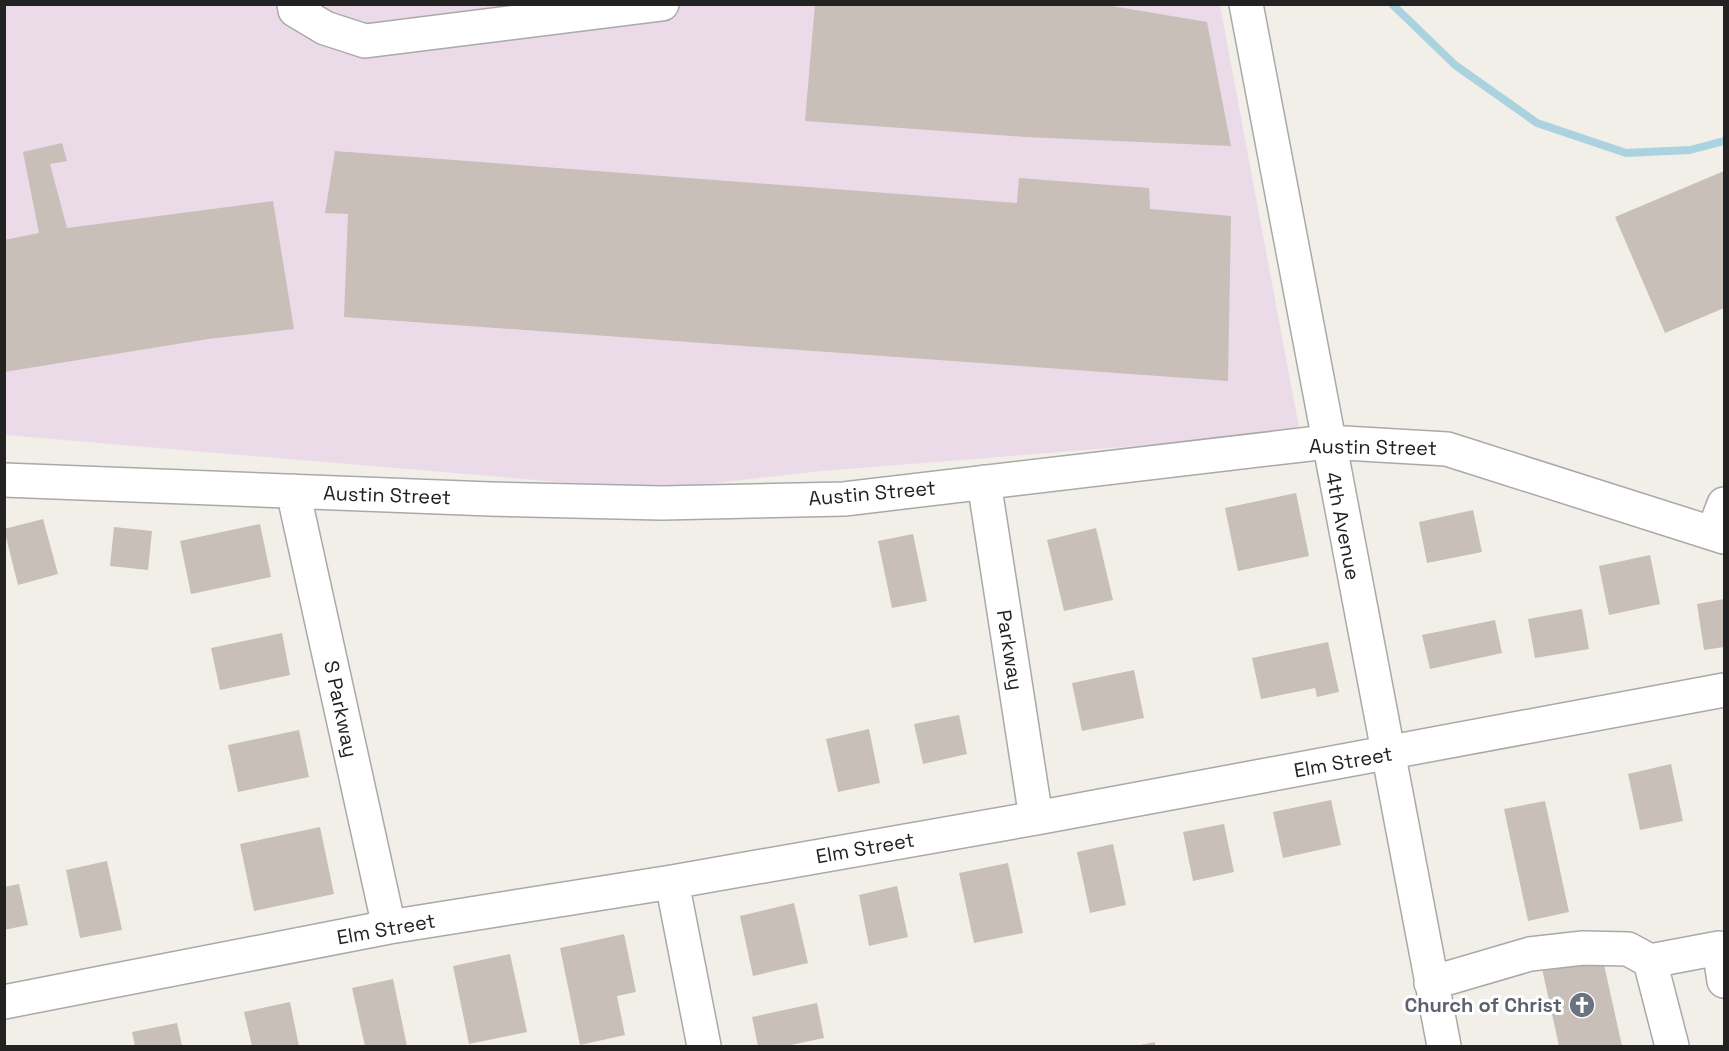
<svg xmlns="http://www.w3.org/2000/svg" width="1729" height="1051" font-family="'Space Grotesk',sans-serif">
	<rect width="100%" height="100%" fill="#f2efe9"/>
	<path fill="#ebdbe8" d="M4,5H1220L1300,433L822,471L654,490L5,435Z"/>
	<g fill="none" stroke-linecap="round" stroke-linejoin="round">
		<path stroke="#aad3df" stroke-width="8" d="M1392,4L1455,65L1537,123L1626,153L1690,150L1724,141"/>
	</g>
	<path fill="#c7bfb8" d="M815,4H1100L1207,22L1231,146L1025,137L805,121Z
		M62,143L67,161L50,164L67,228L273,201L294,329L208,339L4,372V240L39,233L23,152Z
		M335,151L1017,203L1019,178L1149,188L1150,209L1231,216L1228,381L344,317L348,214L325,213Z
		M1724,171V308L1665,333L1615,217Z
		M1296,493L1309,556L1238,571L1225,508Z
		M1473,510L1482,552L1427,563L1419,522Z
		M43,519L58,574L18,585L4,529Z
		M260,524L271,577L191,594L180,541Z
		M114,527L152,531L148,570L110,566Z
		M1096,528L1113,600L1064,611L1047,540Z
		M913,534L927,601L892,608L878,541Z
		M1650,555L1660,604L1609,615L1599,566Z
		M1724,599V647L1704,650L1697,604Z
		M1582,609L1589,649L1535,658L1528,619Z
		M1495,620L1502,653L1430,669L1422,635Z
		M282,633L290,675L220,690L211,648Z
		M1328,642L1339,692L1317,697L1315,688L1261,699L1252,658Z
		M1134,670L1144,718L1082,731L1072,683Z
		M959,715L967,754L923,764L914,724Z
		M869,729L880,783L838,792L826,739Z
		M299,730L309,777L238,792L228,745Z
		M1671,764L1683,821L1640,830L1628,774Z
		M1331,800L1341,845L1283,858L1273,812Z
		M1545,801L1569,912L1528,921L1504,809Z
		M1224,824L1234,872L1193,881L1183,832Z
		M320,827L334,894L254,911L240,844Z
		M1113,844L1126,905L1090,913L1077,852Z
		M107,861L122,930L80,938L66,870Z
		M1008,863L1023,933L974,943L959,873Z
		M19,884L28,925L4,930V887Z
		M897,886L908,937L869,946L859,895Z
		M794,903L808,963L753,976L740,916Z
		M624,934L636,992L617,996L625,1035L580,1045L560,948Z
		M1601,951L1622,1046H1559L1541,964Z
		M510,954L527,1032L469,1044L453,966Z
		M393,979L407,1046H365L352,988Z
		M290,1002L299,1046H252L244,1012Z
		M817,1003L824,1038L786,1046H758L752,1017Z
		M177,1023L182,1046H135L132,1032Z
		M1155,1042V1046H1140V1045Z"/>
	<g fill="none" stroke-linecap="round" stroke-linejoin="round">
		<g stroke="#a9a9a9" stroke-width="36">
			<path id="minor" d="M294,4L295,10L325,28L365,41L662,4
				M1246,4L1444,1046
				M4,480L490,499L662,503L844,499L1327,442L1447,449L1724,537
				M984,482L1036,818
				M293,491L389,927
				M1713,533L1724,504
				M672,882L704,1046
				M1650,961L1672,1046
				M1431,983L1530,954L1583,948L1628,949L1650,961L1719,948L1724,981
				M4,1002L389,927L672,882L1036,818L1724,690"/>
		</g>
		<use href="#minor" stroke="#fff" stroke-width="33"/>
	</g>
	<defs>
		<g id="church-disc" transform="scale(1.35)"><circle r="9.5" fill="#6b7280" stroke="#fff"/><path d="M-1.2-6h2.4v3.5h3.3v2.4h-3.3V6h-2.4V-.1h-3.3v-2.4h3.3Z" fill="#fff"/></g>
	</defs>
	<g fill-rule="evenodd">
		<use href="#church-disc" x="1582" y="1005"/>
	</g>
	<g text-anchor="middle" stroke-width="6" stroke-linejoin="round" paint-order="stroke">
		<g font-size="20" fill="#222" stroke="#fff">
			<text transform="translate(1373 447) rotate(1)" y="7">Austin Street</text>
			<text transform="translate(872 493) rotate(-5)" y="7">Austin Street</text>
			<text transform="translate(387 495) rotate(2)" y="7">Austin Street</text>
			<text transform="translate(1343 526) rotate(79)" y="7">4th Avenue</text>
			<text transform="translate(1010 650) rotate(81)" y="7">Parkway</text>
			<text transform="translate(341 709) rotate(78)" y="7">S Parkway</text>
			<text transform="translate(1343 762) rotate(-10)" y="7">Elm Street</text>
			<text transform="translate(865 848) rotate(-10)" y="7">Elm Street</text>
			<text transform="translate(386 929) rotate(-10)" y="7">Elm Street</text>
		</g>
		<g font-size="20" font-weight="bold" fill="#5b616d" stroke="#fff" text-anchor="end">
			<text x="1562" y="1012">Church of Christ</text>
		</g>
	</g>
	<rect width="1729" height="1051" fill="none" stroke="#222222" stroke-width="12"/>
</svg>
